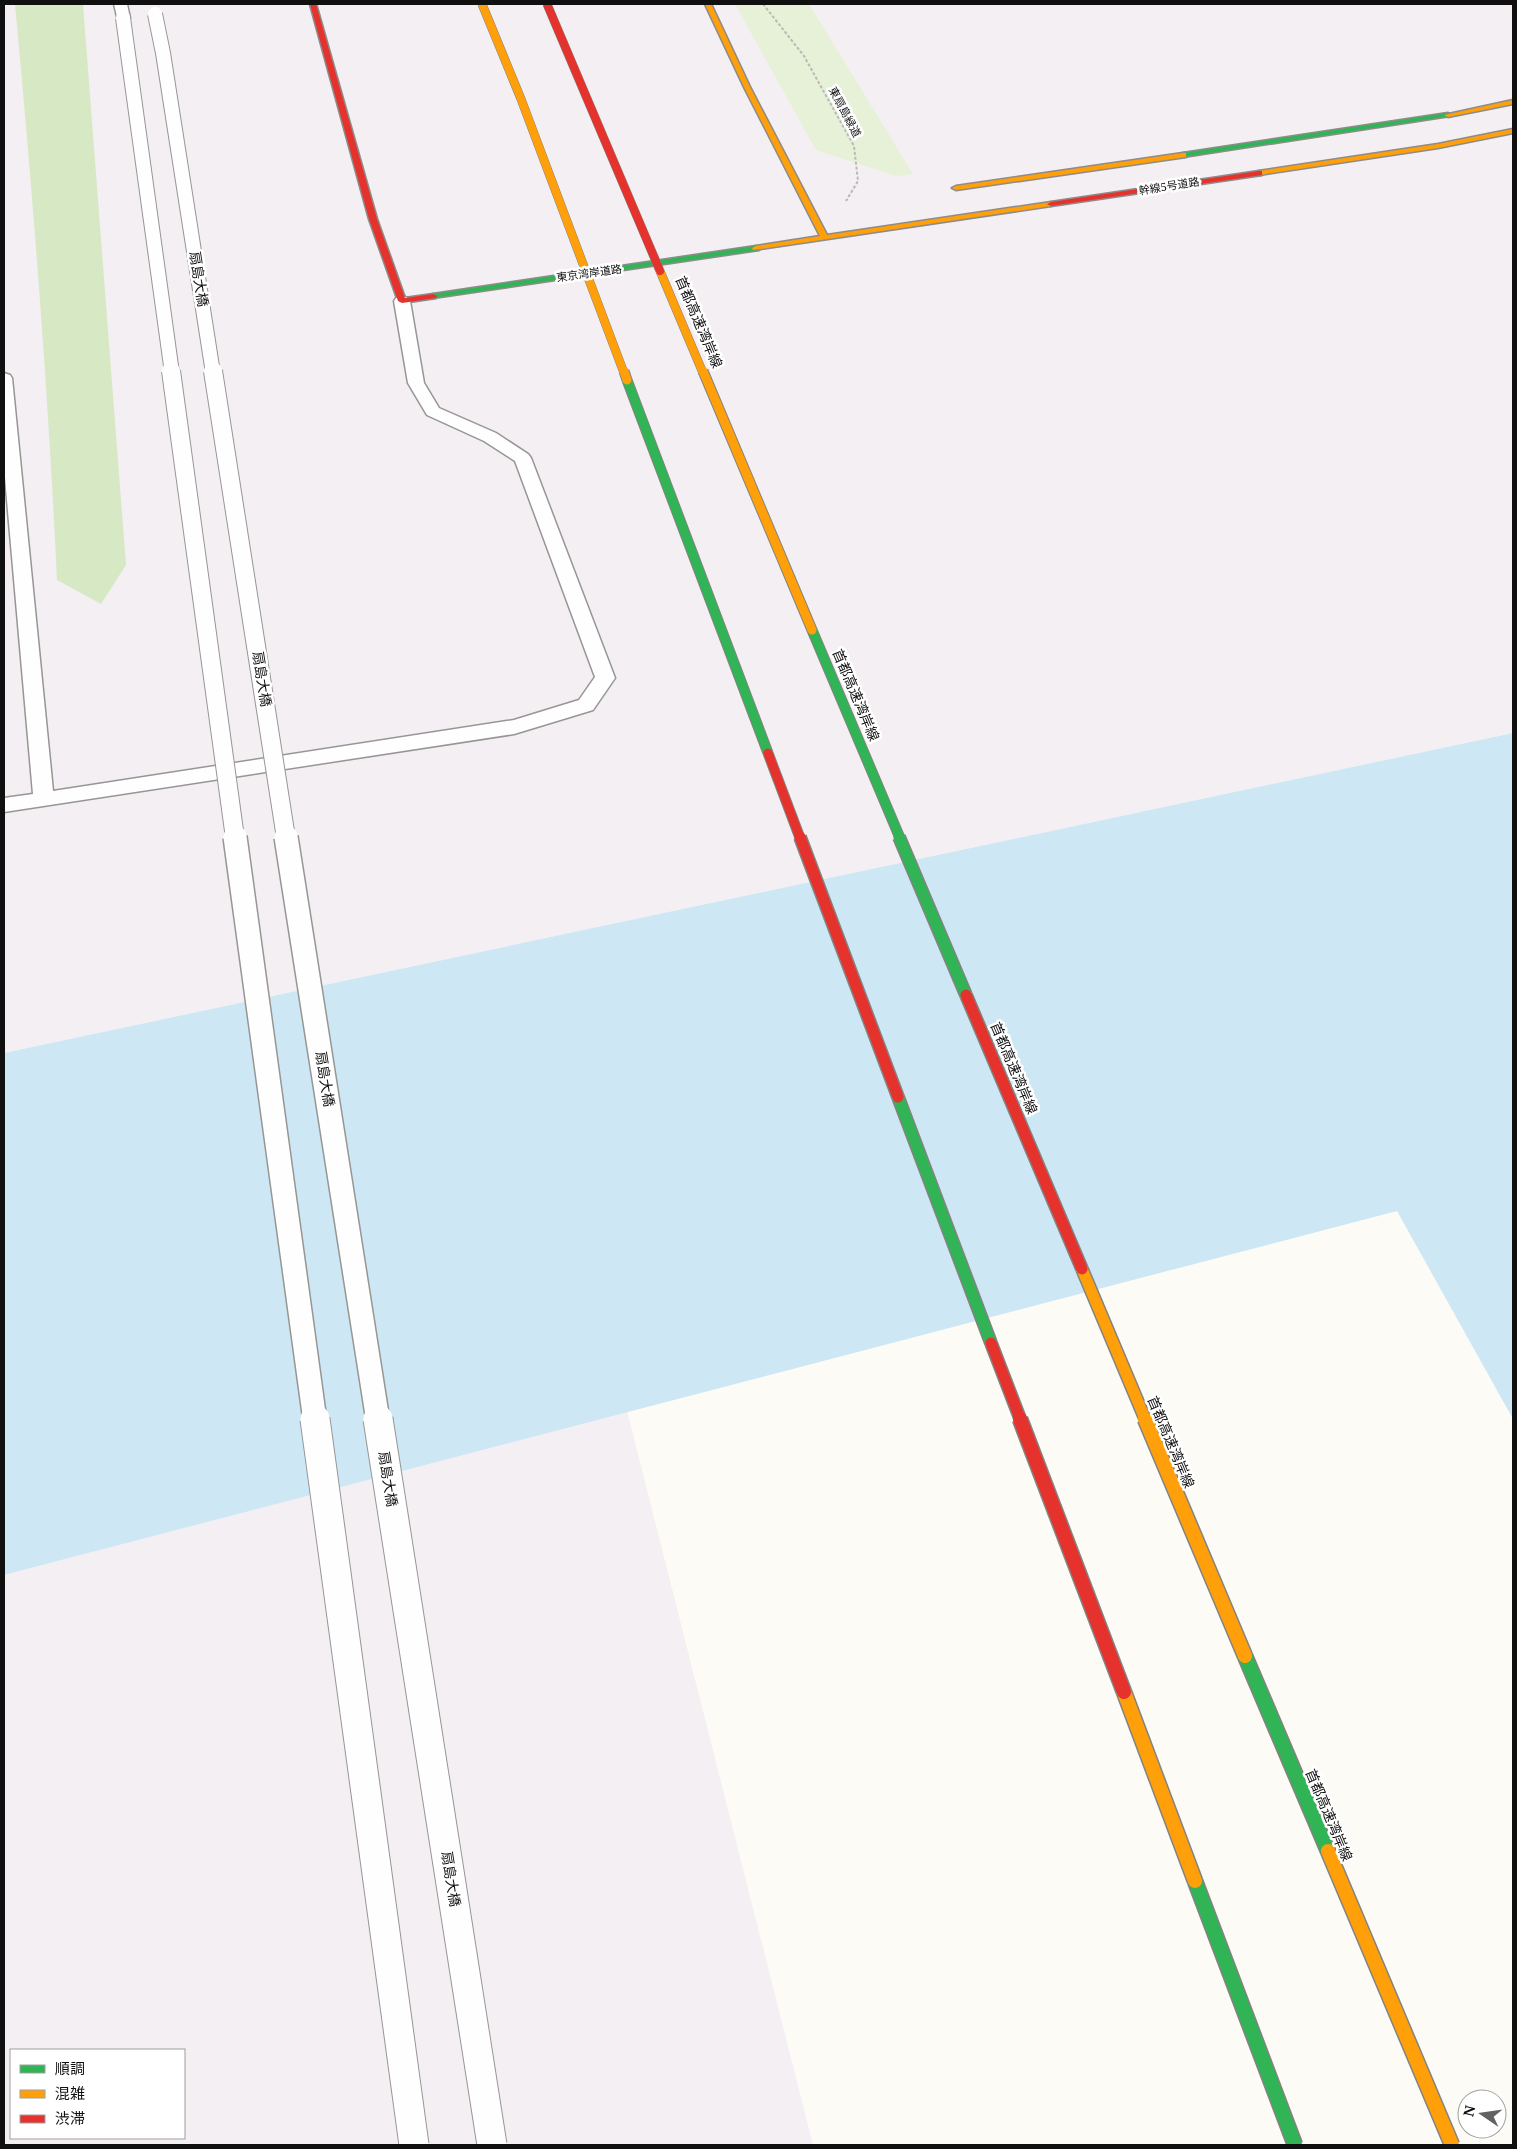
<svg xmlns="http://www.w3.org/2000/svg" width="1517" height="2149" font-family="'Noto Serif','Noto Sans JP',serif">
	<rect width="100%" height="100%" fill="#fcfbf6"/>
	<path fill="#f4eff2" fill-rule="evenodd" d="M4,4H1513V733L4,1053Z
		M627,1411L813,2145H4V1575ZM11,2050H184V2138H11Z"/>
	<path fill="#e6f1d7" d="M735,4H809L913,174L896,176L816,150Z"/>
	<path fill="#d7e8c5" d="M15,4H83L126,565L101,604L57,580C48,388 33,196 15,4Z"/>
	<path fill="#cde7f5" d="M1513,733V1419L1397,1211L4,1575V1053Z"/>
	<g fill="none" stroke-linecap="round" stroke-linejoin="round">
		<g stroke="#969694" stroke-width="3">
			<path id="lane" d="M114,4H127L130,18L128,21H118Z
				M402,296L408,298L410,301L424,383L439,408L496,433L528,454L531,458L615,678L593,710L514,734L4,812V798L33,794L4,466V373L10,375L12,378L53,791L514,720L579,700L595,677L515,461L484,441L427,415L408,383L394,301L396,298Z"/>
		</g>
		<g stroke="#8d8c8a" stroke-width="3">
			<path id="fast" d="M1448,113L1452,115L1450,116L1183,157L1179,155L1183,153Z
				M756,246L760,248L759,250L433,298L429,296L433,294Z"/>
		</g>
		<g stroke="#8d8c8a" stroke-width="3">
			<path id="slow" d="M705,4H711L750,87L827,235L1051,202L1055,204L1051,206L753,250L752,248L756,246L820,236L744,87Z
				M1513,100V104L1448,117L1444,115Z
				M1513,129V133L1438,148L1259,175L1255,173L1259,171L1438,144Z
				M1183,153H1186V157L956,190L952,188L956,186Z"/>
		</g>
		<g stroke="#8d8c8a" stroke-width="3">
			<path id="jam" d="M310,4H316L377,219L405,298L433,294L437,296L436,298L402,303L398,301L369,219Z
				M1259,171H1262V175L1051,206L1047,204L1051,202Z"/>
		</g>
		<path stroke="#b9b9b8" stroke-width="2" stroke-dasharray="3 2" stroke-linecap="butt" d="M763,4L804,56L854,146L858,181L846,201"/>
		<use href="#lane" fill="#fffefe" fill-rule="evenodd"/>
		<use href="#fast" fill="#30b455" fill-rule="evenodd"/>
		<use href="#slow" fill="#ff9f0a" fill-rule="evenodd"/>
		<use href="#jam" fill="#e5322d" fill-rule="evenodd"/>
		<g stroke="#969694" stroke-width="16" stroke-linecap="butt">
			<path id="lane-bridge-far3" d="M155,14L163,53L213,373
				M123,18L172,373"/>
		</g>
		<g stroke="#969694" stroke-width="20" stroke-linecap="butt">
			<path id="lane-bridge-far2" d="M171,371L235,838
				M213,371L286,838"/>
		</g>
		<g stroke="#969694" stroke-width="26" stroke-linecap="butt">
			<path id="lane-bridge-far1" d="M235,837L315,1421
				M286,837L378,1421"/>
		</g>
		<g stroke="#969694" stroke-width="31" stroke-linecap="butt">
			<path id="lane-bridge" d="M315,1419L414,2145
				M378,1419L492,2145"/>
		</g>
		<g stroke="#848381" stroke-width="11" stroke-linecap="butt">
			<path id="fast-bridge-far2" d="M627,380L768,753
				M812,630L900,838"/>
		</g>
		<g stroke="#848381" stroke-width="14" stroke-linecap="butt">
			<path id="fast-bridge-far1" d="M899,837L966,995
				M898,1097L991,1343"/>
		</g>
		<g stroke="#848381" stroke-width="17" stroke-linecap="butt">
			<path id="fast-bridge" d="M1245,1656L1328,1851
				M1195,1881L1295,2145"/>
		</g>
		<g stroke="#848381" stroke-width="9" stroke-linecap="butt">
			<path id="slow-bridge-far3" d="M482,4L521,99L624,373
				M660,271L703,373"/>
		</g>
		<g stroke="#848381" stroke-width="11" stroke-linecap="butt">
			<path id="slow-bridge-far2" d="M624,371L627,380
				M703,371L812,630"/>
		</g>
		<g stroke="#848381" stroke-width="14" stroke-linecap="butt">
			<path id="slow-bridge-far1" d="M1082,1269L1146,1421"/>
		</g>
		<g stroke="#848381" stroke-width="17" stroke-linecap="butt">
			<path id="slow-bridge" d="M1145,1419L1245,1656
				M1124,1692L1195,1881
				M1328,1851L1452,2145"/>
		</g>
		<g stroke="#848381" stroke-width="9" stroke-linecap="butt">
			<path id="jam-bridge-far3" d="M547,4L660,271"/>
		</g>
		<g stroke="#848381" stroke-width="11" stroke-linecap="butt">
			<path id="jam-bridge-far2" d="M768,753L800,838"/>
		</g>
		<g stroke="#848381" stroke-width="14" stroke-linecap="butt">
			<path id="jam-bridge-far1" d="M800,837L898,1097
				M966,995L1082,1269
				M991,1343L1021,1421"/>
		</g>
		<g stroke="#848381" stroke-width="17" stroke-linecap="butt">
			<path id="jam-bridge" d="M1020,1419L1124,1692"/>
		</g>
		<use href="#lane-bridge-far3" stroke="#fffefe" stroke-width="14"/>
		<use href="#lane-bridge-far2" stroke="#fffefe" stroke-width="18"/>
		<use href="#lane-bridge-far1" stroke="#fffefe" stroke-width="23"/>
		<use href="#lane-bridge" stroke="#fffefe" stroke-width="29"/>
		<use href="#fast-bridge-far2" stroke="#30b455" stroke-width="9"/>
		<use href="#fast-bridge-far1" stroke="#30b455" stroke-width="11"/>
		<use href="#fast-bridge" stroke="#30b455" stroke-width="14"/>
		<use href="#slow-bridge-far3" stroke="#ff9f0a" stroke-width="8"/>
		<use href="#slow-bridge-far2" stroke="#ff9f0a" stroke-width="9"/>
		<use href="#slow-bridge-far1" stroke="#ff9f0a" stroke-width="11"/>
		<use href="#slow-bridge" stroke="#ff9f0a" stroke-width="14"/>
		<use href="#jam-bridge-far3" stroke="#e5322d" stroke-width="8"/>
		<use href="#jam-bridge-far2" stroke="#e5322d" stroke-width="9"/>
		<use href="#jam-bridge-far1" stroke="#e5322d" stroke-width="11"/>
		<use href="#jam-bridge" stroke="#e5322d" stroke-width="14"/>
	</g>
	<g text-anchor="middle" stroke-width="5" stroke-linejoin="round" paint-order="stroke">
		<g font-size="11" fill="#101010" stroke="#fff">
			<text transform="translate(845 112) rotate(62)" y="4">東扇島緑道</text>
			<text transform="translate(1169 186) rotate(-9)" y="4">幹線5号道路</text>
			<text transform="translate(589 273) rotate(-8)" y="4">東京湾岸道路</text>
		</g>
		<g font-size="14" fill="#101010" stroke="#fff">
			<text transform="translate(199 279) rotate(81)" y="5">扇島大橋</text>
			<text transform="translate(699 322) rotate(67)" y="5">首都高速湾岸線</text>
			<text transform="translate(262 679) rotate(81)" y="5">扇島大橋</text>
			<text transform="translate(856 695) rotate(67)" y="5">首都高速湾岸線</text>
			<text transform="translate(1014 1068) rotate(67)" y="5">首都高速湾岸線</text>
			<text transform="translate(325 1079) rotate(81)" y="5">扇島大橋</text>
			<text transform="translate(1171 1442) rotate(67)" y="5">首都高速湾岸線</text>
			<text transform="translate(388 1479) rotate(81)" y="5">扇島大橋</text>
			<text transform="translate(1329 1815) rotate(67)" y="5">首都高速湾岸線</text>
			<text transform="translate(451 1879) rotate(81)" y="5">扇島大橋</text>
		</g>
	</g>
	<rect width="1517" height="2149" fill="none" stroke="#101010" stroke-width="10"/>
	<rect x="10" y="2049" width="175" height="90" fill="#ffffff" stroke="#9f9f9f"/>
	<rect x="20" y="2065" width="25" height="8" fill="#30b455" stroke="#9f9f9f"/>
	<text x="55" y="2074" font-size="15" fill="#101010">順調</text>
	<rect x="20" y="2090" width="25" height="8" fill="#ff9f0a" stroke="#9f9f9f"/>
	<text x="55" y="2099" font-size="15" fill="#101010">混雑</text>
	<rect x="20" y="2115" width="25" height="8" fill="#e5322d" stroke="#9f9f9f"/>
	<text x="55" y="2124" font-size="15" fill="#101010">渋滞</text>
	<g transform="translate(1482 2114) rotate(283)"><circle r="24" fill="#ffffff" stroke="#9f9f9f"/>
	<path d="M0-4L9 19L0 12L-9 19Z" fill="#636260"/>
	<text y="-8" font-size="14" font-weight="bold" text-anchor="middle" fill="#101010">N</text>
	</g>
</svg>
